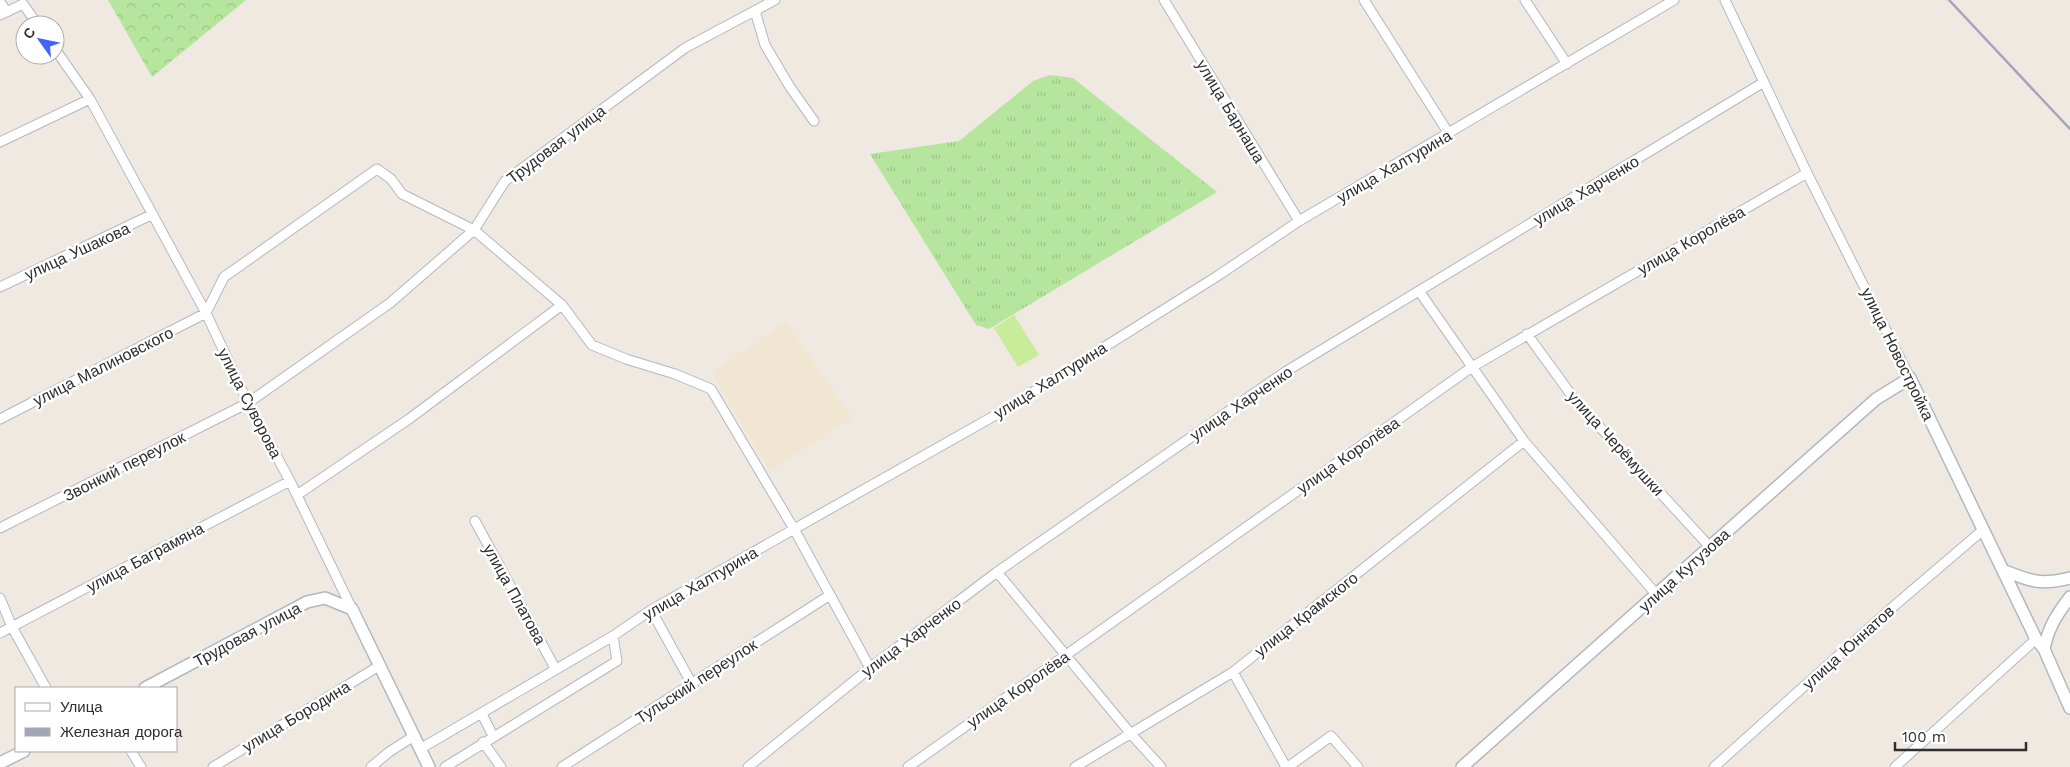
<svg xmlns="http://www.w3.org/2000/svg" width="2070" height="767" font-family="'Work Sans',sans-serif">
	<defs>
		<pattern id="grass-tufts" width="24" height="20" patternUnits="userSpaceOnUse" patternTransform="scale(1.25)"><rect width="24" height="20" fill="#b6e59e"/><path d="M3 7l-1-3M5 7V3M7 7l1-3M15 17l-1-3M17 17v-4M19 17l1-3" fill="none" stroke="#9dc588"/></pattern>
		<pattern id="forest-crowns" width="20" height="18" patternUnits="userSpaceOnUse" patternTransform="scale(1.25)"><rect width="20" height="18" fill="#b6e59e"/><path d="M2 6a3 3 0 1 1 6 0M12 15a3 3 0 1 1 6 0" fill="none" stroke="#9dc588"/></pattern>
	</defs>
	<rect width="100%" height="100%" fill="#efe9e1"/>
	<path fill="#f0e6d1" d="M786,322L852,418L770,471L712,373Z"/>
	<path fill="url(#grass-tufts)" d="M1050,75L1073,78L1217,192L989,329L976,325L870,154L959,141L1033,81Z"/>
	<path fill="url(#forest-crowns)" d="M108,0H246L152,77Z"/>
	<path fill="#c9ec9a" d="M1014,315L1039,355L1018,367L994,328Z"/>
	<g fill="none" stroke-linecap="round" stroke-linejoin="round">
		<g stroke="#b4b7c1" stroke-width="11">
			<path id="street" d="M1164,0L1299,221
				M1364,0L1449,134
				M1525,0L1567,64
				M1725,0L1807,173L1910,378
				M0,2L7,12
				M755,11L765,45L790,87L814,121
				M0,15L23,4L38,25
				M55,49L90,99L206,313L248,403L290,481L352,609
				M0,142L90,99
				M0,287L153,214
				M1419,291L1524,441L1656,594
				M562,305L592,345L626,359L675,374L711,389L794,529L870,668
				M1527,334L1575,400L1710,547
				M0,419L206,313L224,277L377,169L391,179L402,194L474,230L390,303L248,403L0,528
				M297,495L409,419L562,305L474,230L505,181L685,48L775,0
				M475,521L555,668
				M997,572L1131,734L1161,767
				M0,598L12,627L46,688
				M651,610L692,684
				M0,633L290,481
				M1233,672L1286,767
				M482,714L493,736
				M483,742L501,767
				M420,749L613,636L651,610L1001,412L1219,275L1299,221L1674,0
				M131,751L141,767
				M213,767L379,666
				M371,767L389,752L414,736
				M445,767L617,661L613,636
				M562,767L830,595
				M748,767L870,668L997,572L1285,372L1764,82
				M908,767L1472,367L1807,173
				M1075,767L1233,672L1524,441
				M1288,767L1331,736L1358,767
				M1714,767L1887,612L1983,530
				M1895,767L2036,639"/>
		</g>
		<g stroke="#b4b7c1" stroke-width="14">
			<path id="secondary" d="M2005,571C2033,582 2040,585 2070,578
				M2044,649C2048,628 2057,614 2070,597
				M145,688L307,602L325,598L352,609L429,767
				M0,763L24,751
				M1462,767L1876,399L1910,378L2036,639L2044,649L2070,708"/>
		</g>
		<use href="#street" stroke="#fff" stroke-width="9"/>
		<use href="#secondary" stroke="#fff" stroke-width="11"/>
		<path stroke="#a3a6b8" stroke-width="2.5" d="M1949,0L2070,129"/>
	</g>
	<g text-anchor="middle" stroke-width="5" stroke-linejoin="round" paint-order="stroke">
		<g font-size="16" fill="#2e2e2e" stroke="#fff">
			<text transform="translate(1231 111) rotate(59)" y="6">улица Барнаша</text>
			<text transform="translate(556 144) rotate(-37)" y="6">Трудовая улица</text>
			<text transform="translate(1394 166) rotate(-30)" y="6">улица Халтурина</text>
			<text transform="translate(1586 190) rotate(-31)" y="6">улица Харченко</text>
			<text transform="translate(1691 240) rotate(-30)" y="6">улица Королёва</text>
			<text transform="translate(77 251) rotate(-25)" y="6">улица Ушакова</text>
			<text transform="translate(1898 354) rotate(64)" y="6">улица Новостройка</text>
			<text transform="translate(103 366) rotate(-27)" y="6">улица Малиновского</text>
			<text transform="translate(1050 380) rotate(-32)" y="6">улица Халтурина</text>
			<text transform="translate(250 403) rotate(63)" y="6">улица Суворова</text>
			<text transform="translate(1241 403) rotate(-34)" y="6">улица Харченко</text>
			<text transform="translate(1616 443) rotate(48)" y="6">улица Черёмушки</text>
			<text transform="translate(1348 455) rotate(-35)" y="6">улица Королёва</text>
			<text transform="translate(124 466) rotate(-27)" y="6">Звонкий переулок</text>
			<text transform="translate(145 557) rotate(-28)" y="6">улица Баграмяна</text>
			<text transform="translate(1684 570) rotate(-42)" y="6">улица Кутузова</text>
			<text transform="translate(700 583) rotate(-30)" y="6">улица Халтурина</text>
			<text transform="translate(515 594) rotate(61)" y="6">улица Платова</text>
			<text transform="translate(1306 614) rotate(-38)" y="6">улица Крамского</text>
			<text transform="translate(247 634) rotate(-28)" y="6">Трудовая улица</text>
			<text transform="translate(911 637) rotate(-37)" y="6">улица Харченко</text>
			<text transform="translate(1848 647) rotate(-42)" y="6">улица Юннатов</text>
			<text transform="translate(696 681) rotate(-33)" y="6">Тульский переулок</text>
			<text transform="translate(1018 689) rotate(-35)" y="6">улица Королёва</text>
			<text transform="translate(296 716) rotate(-31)" y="6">улица Бородина</text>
		</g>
	</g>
	<rect x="15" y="687" width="162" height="65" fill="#ffffff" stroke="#ababab"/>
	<rect x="25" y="703" width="25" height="8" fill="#ffffff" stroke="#ababab"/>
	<text x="60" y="712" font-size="15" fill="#2e2e2e">Улица</text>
	<rect x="25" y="728" width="25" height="8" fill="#a3a6b8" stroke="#ababab"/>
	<text x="60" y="737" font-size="15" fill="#2e2e2e">Железная дорога</text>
	<g transform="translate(40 40) rotate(303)"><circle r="24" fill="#ffffff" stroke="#ababab"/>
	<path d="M0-4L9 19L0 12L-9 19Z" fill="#4264fb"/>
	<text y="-8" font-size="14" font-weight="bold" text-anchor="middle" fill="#2e2e2e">С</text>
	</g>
	<path d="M1895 742v8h131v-8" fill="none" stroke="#2e2e2e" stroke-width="2.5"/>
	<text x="1902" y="742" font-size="15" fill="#2e2e2e" stroke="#ffffff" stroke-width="4" paint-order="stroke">100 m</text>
</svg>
